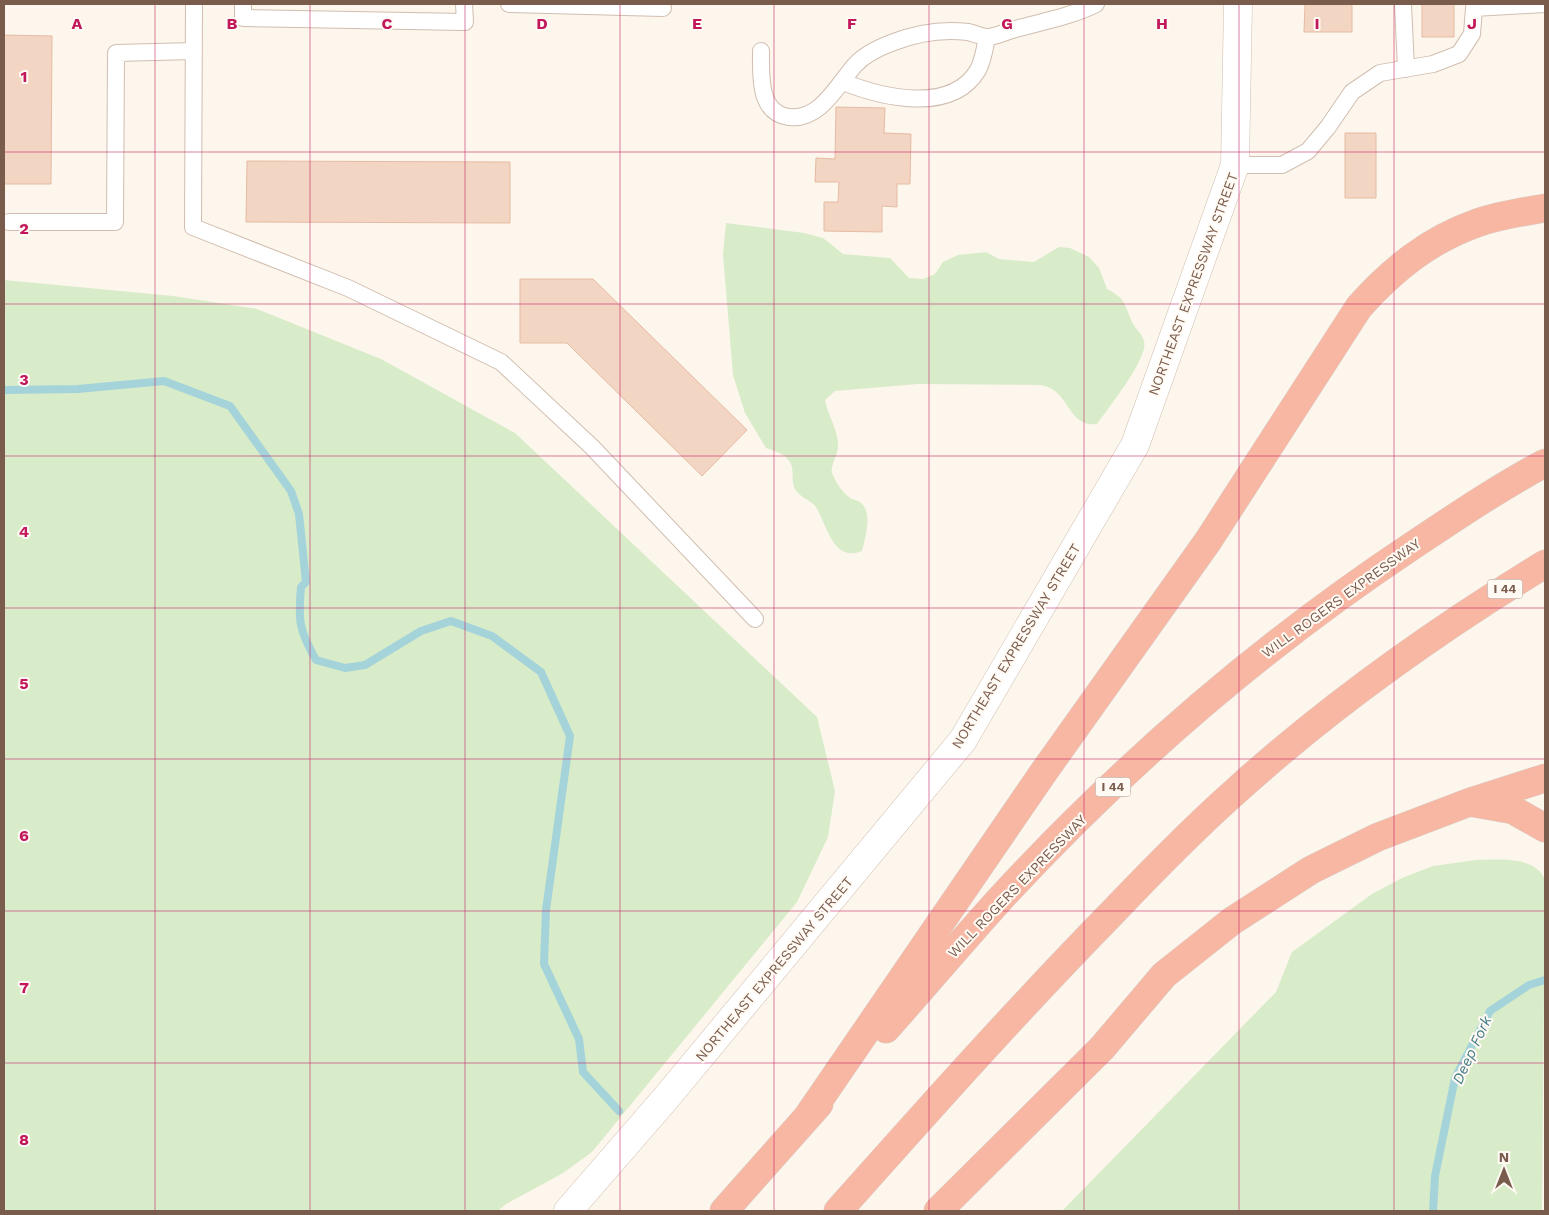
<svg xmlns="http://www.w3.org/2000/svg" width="1549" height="1215" font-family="'Work Sans',sans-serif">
	<rect width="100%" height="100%" fill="#fdf6ec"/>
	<path fill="#d8ecc9" d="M726,223L804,233L823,238L843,254L890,258L909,278L923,279L935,274L943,262L958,255L986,252L999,259L1034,262L1059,247L1070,248L1089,257L1099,268L1107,289C1126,299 1124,303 1132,322C1135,329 1142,333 1144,341C1149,358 1107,409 1097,424C1071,427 1070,400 1052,389C1049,387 1045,386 1041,385L918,384L835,391L825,400C828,416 839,431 838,448C837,456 830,467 832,473C836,483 842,492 850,498C854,500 858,500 861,503C873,513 865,538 862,551C833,563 827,525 816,507C810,499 799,498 794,487C791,479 795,468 789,461C784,453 774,451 766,448L745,413L733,375L723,254Z
		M4,280L173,296L257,309L381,359L515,433L817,717L835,791L828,837L797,902L592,1152L563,1173L506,1204L498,1211H4Z
		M1476,860C1497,860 1535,855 1545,880L1542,1211H1062L1276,992L1292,952L1372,894L1402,878L1433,866Z"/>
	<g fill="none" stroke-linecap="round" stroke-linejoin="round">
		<path stroke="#a5d3da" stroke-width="8" d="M4,390L78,389L164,381L230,406L291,491L299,514L306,582L301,587C298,621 299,630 316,660L345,668L365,665L421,631L451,621L492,636L541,672L570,736L546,910L544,964L579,1039L583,1072L619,1111
			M1433,1211L1435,1176L1455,1078L1490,1011L1529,985L1545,980"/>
	</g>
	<path fill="#f3d5c3" stroke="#e6bba3" d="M1305,4H1352V32H1304Z
		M1422,4H1454V37H1422Z
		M4,35L52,36L51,184H4Z
		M836,107L885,108L884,133L911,134L910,184H897V207L882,206V232L824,231V202H838L839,182H815L816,158L835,159Z
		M1345,133H1376V198H1345Z
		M247,161L510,162V223L246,222Z
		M520,279H593L747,430L702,476L567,343H520Z"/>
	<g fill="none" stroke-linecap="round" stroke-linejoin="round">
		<g stroke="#d1beb0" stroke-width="18">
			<path id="lane" d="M194,4L193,227L348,288L501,362L592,447L755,619
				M243,4V18L465,22L464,4
				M509,4L663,8
				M1403,4L1406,69
				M761,51C761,75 758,113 789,117C820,121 838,84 855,65C865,54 880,47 894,42C917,33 944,29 968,32C974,33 981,37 987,37C995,37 1005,32 1012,30C1040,22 1070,17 1096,4
				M843,82C881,97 951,115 978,70C983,61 985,48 987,37
				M1235,165H1282L1308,151L1328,127L1352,92L1380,73L1433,64L1459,54L1472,34L1474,8L1545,4
				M9,222H115L116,53L194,51"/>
		</g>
		<g stroke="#d1beb0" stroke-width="29">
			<path id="street" d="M568,1211L666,1098L963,740L1135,445L1235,165L1238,4"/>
		</g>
		<g stroke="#dad1cd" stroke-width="29">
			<path id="highway" d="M1474,803L1513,810L1545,828
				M886,1029C925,985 963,940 1002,897C1125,764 1264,644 1415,544C1457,516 1500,487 1545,463
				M808,1116L1043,773L1208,541L1359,307C1393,269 1429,240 1477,223C1499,215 1523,212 1545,208
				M724,1211L819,1104
				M838,1211C928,1110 1018,1009 1113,912C1153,870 1194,828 1237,790C1331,705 1437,630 1545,564
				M938,1211L1102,1048L1164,975L1232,921L1311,870L1378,837L1470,802L1545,778"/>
		</g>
		<use href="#lane" stroke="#fff" stroke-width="16"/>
		<use href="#street" stroke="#fff" stroke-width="28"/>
		<use href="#highway" stroke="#f7b7a3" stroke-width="28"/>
	</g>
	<path fill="none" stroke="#c2185b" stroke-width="1" stroke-opacity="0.55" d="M155,4V1211M310,4V1211M465,4V1211M620,4V1211M774,4V1211M929,4V1211M1084,4V1211M1239,4V1211M1394,4V1211M4,152H1545M4,304H1545M4,456H1545M4,608H1545M4,759H1545M4,911H1545M4,1063H1545"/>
	<g text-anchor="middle" stroke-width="4" stroke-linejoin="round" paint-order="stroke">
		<g fill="#fffaf3" stroke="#a28b7f" stroke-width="1">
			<rect x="1487.5" y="579.5" width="35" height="19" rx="4"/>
			<rect x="1095.5" y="777.5" width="35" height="19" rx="4"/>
		</g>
		<g font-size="12" font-weight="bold" fill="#7a5c4d">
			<text x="1505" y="593">I 44</text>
			<text x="1113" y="791">I 44</text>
		</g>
		<g font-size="14" fill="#7a5c4d" stroke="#fffaf3">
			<text transform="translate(1193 284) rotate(-70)" y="5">NORTHEAST EXPRESSWAY STREET</text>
			<text transform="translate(1341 598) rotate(-36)" y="5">WILL ROGERS EXPRESSWAY</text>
			<text transform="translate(1016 646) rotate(-59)" y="5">NORTHEAST EXPRESSWAY STREET</text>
			<text transform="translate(1017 886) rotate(-46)" y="5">WILL ROGERS EXPRESSWAY</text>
			<text transform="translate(774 969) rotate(-50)" y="5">NORTHEAST EXPRESSWAY STREET</text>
		</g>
		<g font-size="15" font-style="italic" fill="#437c86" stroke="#fffaf3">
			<text transform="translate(1472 1050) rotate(-65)" y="5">Deep Fork</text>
		</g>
	</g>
	<g font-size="16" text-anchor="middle" font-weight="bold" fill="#c2185b" stroke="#fffaf3" stroke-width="4" stroke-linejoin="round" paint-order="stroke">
		<text x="77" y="29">A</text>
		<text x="232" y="29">B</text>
		<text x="387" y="29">C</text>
		<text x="542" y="29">D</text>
		<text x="697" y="29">E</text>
		<text x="852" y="29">F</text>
		<text x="1007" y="29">G</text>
		<text x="1162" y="29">H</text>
		<text x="1317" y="29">I</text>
		<text x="1472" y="29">J</text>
		<text x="24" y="82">1</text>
		<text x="24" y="234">2</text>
		<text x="24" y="385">3</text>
		<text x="24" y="537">4</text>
		<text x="24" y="689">5</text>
		<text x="24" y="841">6</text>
		<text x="24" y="993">7</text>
		<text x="24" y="1145">8</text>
	</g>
	<rect width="1549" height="1215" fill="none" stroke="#7a5c4d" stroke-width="10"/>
	<g transform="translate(1504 1170)" stroke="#fffaf3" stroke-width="4" paint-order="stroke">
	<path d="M0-4L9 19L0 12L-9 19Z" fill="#7a5c4d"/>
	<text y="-8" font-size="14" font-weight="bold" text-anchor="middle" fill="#7a5c4d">N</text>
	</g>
</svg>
